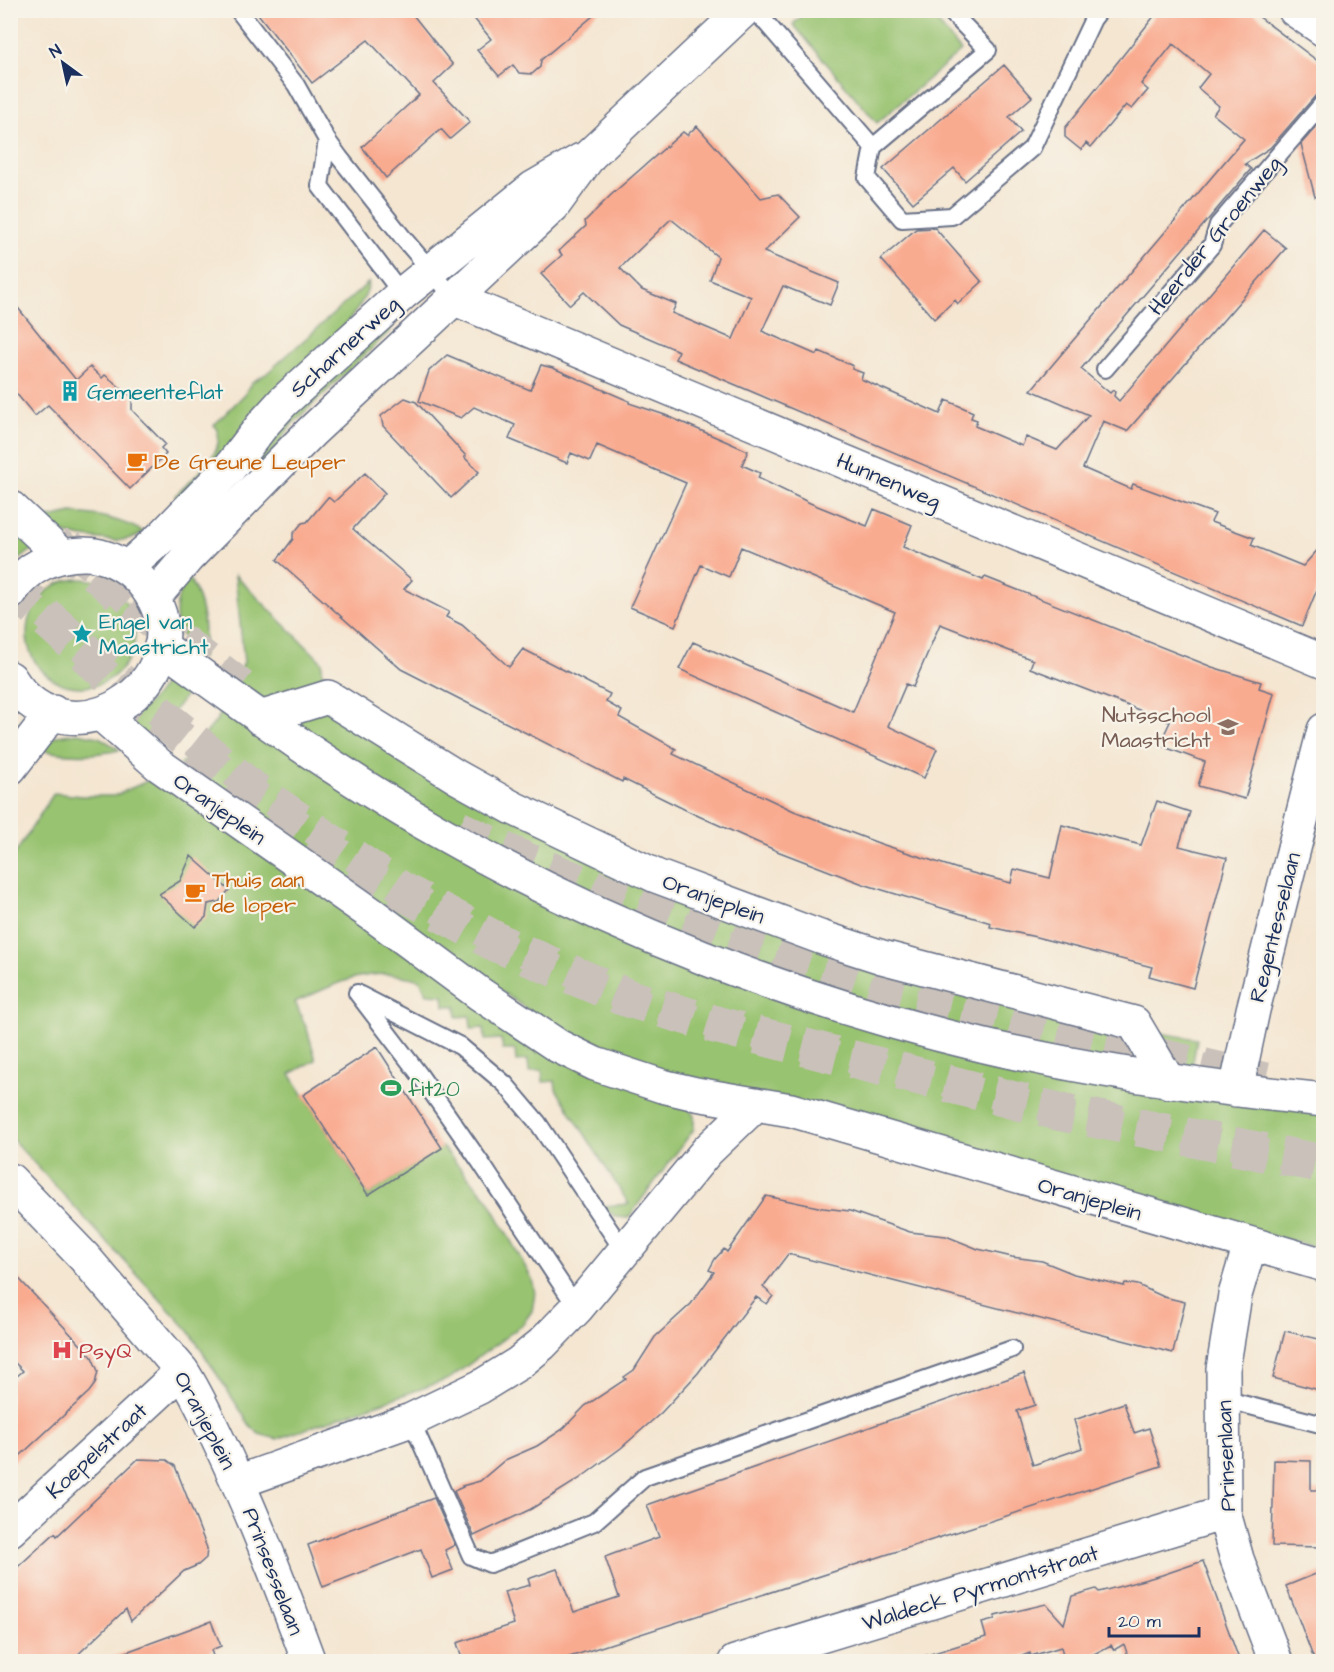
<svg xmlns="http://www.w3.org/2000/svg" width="1334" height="1672" font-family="'Architects Daughter',sans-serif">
	<rect width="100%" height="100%" fill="#f7f3e8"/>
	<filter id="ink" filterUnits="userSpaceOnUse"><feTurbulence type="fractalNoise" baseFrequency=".0167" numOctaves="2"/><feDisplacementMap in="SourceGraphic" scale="12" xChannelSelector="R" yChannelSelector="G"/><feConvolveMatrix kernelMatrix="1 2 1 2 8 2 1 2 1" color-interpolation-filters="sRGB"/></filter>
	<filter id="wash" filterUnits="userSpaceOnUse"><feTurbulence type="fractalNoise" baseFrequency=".008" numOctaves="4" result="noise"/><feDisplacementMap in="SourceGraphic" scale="24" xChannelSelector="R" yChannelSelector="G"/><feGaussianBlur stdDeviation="1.35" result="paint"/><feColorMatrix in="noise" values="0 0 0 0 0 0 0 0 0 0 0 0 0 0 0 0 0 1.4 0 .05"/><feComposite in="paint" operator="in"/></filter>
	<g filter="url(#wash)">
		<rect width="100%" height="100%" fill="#f4e6d1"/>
		<path fill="#98c370" stroke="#5a7967" stroke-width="1.5" d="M808,10L928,11L961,51L877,123L793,24Z
			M369,282C366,301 354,313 343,328L183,501L175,496C191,479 232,450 214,425L245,394L252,382L266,374Z
			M400,315L388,333L293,423L264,464L206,524L262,436Z
			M72,513C98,514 120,519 144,532L136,537L117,541L83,537L63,533L45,519Z
			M21,529L37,546L11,566V535Z
			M187,575C203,600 207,628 202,658C171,632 170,609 187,575Z
			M235,575L322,662L323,692L532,827L1118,1026L1197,1039L1188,1091L1323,1109V1249L664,1079L589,1053L180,765L217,720L244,662Z
			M27 633a54 54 0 1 1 108 0a54 54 0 1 1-108 0Z
			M173,665L194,681C181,705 167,721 146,737L127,722C149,705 163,691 173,665Z
			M77,733L99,737L120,750C92,756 65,757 36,748L57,736Z
			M158,776L375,928L687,1105L694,1116V1129L628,1218L616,1217L602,1206L629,1204L556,1089L555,1081L543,1082L542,1070L529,1072L528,1060L516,1061L515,1050H503L501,1039L485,1040L484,1028L471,1029L470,1016L457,1017L456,1006H444L443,995L427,994L420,980C369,965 341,982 295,1002L307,1029L316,1060L290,1074L368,1195L442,1147L488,1199L532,1279L535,1293L532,1311L522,1325L449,1379L277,1439L259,1434L251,1427L189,1331L11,1138V860L54,793L82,796H114Z"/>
		<g id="blocks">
			<path fill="#f9ab90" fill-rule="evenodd" d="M255,10H409L453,65L434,83L470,122L450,139L441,129L386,178L362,147L419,95L368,40L312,83Z
				M467,10H600L541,60L540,67L532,74L519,73L513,65L499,76L477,50L491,39Z
				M1159,10H1250L1323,65V92L1316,95L1270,148L1245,164L1251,169L1081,369L1110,393L1113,390L1115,392L1114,396L1119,401L1264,230L1286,248L1127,431L1103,421L1083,468L1131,489L1133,484L1215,514L1211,522L1254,538L1251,545L1303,566L1323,544V575L1302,626L675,359L679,351L619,325L584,292L570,305L541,274L562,255L559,251L586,226L585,221L611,195L683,132L687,135L697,126L761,198L778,194L800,217L764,252L839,283L830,305L783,286L762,331L817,355L819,351L853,366L852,369L863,373L861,379L940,414L946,400L973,412L971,418L977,420L975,426L1022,446L1026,437L1057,450L1089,415L1031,390L1244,139L1213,114L1219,106L1198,88L1209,74L1173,44L1141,84L1148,90L1132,109L1126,105L1091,147L1086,143L1081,150L1065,137V128ZM671,219L718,257L710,280L751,297L733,339L672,313L676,304L642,290L620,268Z
				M1004,65L1032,97L1009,117L1021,132L965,181L954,168L913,203L883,169Z
				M1323,119V196L1315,197L1301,144Z
				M935,228L982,282L958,304L955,300L934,319L881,259L916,229Z
				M10,298L76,380L90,367L102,378L105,375L132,397V410L165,444L161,448L166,454L130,489L48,405L35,416L10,386Z
				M447,355L530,390L541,365L553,368L629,401V403L665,415L748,451L742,465L760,473L758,478L810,503L867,526L874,509L912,525L903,547L983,580L985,577L1212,667L1261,682L1259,688L1274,693L1245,799L1198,786L1205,762L1159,745L1170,722L1030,668L1033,660L940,624L913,687L906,684L888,726L937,749L924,778L679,669L693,642L853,712L895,612L741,547L729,577L701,565L675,626L630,607L686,483L597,445L590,461L571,453L567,463L509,439L515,425L474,407L461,418L419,401L429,371Z
				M405,398L416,402L466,456L464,457L479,472L451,498L383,426L381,416Z
				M365,473L385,493L353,529L412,580L404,589L449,612L446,617L462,625L509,667L523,649L560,668L610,694L606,702L622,711L619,717L676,749L673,754L794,811L881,844L961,870L1011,883L1014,869L1050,878L1062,825L1141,845L1157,801L1190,812L1179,846L1227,858L1193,988L1149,976L1152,967L1036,937L990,927L991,923L863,884L777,851L694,814L623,779L622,782L401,669L277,560L293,539V534L302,523L307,522L328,497L334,502Z
				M191,856L229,890L219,902L208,904L206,917L195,927L159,894L180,881Z
				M377,1047L442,1148L368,1195L303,1095Z
				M766,1196L823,1208L850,1211L910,1232L946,1236L978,1249L1012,1257L1042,1261L1074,1274L1124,1286L1125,1283L1138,1285L1164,1297L1185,1302L1173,1353L788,1254L763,1287L773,1296L767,1304L756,1297L698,1373L661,1413L621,1448L579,1479L531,1509L474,1536L454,1491L463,1487L462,1486L480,1481L505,1460L537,1446L563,1429L585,1406L626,1379L624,1377L634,1370L655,1337L691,1304L714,1272L709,1270L715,1259L724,1249L727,1252Z
				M10,1269L92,1357L98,1371L95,1384L89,1392L10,1465V1382L23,1371L10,1358Z
				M1285,1331L1323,1340V1391L1273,1378Z
				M1024,1373L1035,1405L1017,1411L1033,1465L1082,1448L1074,1420L1124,1403L1134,1433L1149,1428L1161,1466L554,1662H463L457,1643L514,1624L504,1592L530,1585L528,1579L557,1569L574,1612L619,1597L605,1557L659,1537L647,1505Z
				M138,1459L167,1460L175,1466L207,1548L206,1558L198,1565L184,1571L131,1621L126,1609L70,1662H10V1574L55,1533L57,1536Z
				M1274,1460L1311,1461V1490H1323V1547L1272,1546Z
				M434,1498L455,1545L445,1550L453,1570L432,1578L421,1549L323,1587L308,1545Z
				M1203,1561L1240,1662H1130L1124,1644L1114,1650L1111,1645L1079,1662H1065L1061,1647L1031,1656L1030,1653L1006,1662H925L924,1656L986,1637L982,1623L994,1620L995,1616L1046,1604L1064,1624L1072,1596L1096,1589L1099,1592L1162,1575Z
				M1323,1571V1662H1315L1286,1586Z
				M211,1621L221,1646L211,1650L215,1662H108L107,1659Z"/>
		</g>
	</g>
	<g filter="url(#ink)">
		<use href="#blocks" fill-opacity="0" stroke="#676f86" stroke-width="1.5"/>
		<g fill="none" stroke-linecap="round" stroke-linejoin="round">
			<path stroke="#c9c1ba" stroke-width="33" stroke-dasharray="33 16" stroke-linecap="butt" d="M68,545L143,610L242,686
				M10,589L113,682L241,786L376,880L494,945L621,999L714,1027L1057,1114L1324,1167
				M459,827L525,858L736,943L896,994L1266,1079"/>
			<path stroke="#c9c1ba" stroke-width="33" stroke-dasharray="33 16" stroke-linecap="butt" d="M56,542L129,605L176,641
				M10,581L112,672L252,786L402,888L510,945L630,996L723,1024L1059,1109L1324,1161
				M590,893L701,938L869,994L1234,1077"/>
			<g stroke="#676f86" stroke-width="20">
				<path id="service" d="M238,10L296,85L327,140L340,158L404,239L455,299
					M755,10L873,147L988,50L949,10
					M327,140L320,186L402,294
					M873,147L867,178L902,219L952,216L1032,148L1093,19L1100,10
					M1105,369L1212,245L1218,225L1324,102
					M357,993L419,1074L481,1163L577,1308
					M360,995L460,1046L505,1084L538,1123L623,1250
					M1223,1399L1324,1425
					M411,1420L471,1556L490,1564L594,1522L645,1477L1012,1349"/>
			</g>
			<g stroke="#676f86" stroke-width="36">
				<path id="minor" d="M1295,10L1324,30
					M455,299L1324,662
					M10,507L62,556
					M161,646C250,711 340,775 436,830C605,927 795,1001 985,1046C1096,1072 1209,1088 1324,1100
					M101,714L159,765L373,915L480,994L558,1046L595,1064L662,1086L696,1094L791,1110L1324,1265
					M260,718L328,697L457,777L513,808L656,876L820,937L882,957L1134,1023L1169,1082
					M1236,1090L1253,1010L1324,730
					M10,1180L84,1257L182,1371C197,1394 208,1419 220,1444C254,1515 282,1588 309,1662
					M1250,1245L1235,1295L1223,1369L1224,1513L1237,1559L1276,1662
					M238,1482L411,1420L480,1387L519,1363L542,1344L577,1308L707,1151L756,1104
					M10,1530L182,1371
					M735,1662L1224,1513"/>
			</g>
			<g stroke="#676f86" stroke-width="36">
				<path id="tertiary" d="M127,568L164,535L230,467L264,423L283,402L402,294L533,188L581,160
					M10,593C26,567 54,554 84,554C105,554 127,565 141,581C218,669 71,777 10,678
					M153,598L187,558L311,432L553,206L590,155L744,10
					M10,768L53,712"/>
			</g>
			<use href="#service" stroke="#fff" stroke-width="16"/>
			<use href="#minor" stroke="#fff" stroke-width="33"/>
			<use href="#tertiary" stroke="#fff" stroke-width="33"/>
		</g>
	</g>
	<defs>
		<g id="building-bare" transform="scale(1.62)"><path d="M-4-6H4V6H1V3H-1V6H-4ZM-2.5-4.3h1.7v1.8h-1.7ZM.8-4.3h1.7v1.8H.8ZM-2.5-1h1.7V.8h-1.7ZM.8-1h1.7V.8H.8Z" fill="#0f9aa8" stroke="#f7f3e8" stroke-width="2.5" paint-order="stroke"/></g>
		<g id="cafe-bare" transform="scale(1.62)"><path d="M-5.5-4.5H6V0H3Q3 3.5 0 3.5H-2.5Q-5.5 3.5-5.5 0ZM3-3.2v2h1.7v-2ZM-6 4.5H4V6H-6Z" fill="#e8710a" stroke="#f7f3e8" stroke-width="2.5" paint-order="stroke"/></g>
		<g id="sight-bare" transform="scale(1.62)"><path d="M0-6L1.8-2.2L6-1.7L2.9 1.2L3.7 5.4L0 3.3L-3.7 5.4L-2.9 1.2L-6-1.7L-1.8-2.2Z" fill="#0f9aa8" stroke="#f7f3e8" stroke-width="2.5" paint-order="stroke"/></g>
		<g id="school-bare" transform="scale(1.62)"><path d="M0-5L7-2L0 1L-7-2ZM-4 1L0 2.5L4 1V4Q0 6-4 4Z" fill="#8d6e63" stroke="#f7f3e8" stroke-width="2.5" paint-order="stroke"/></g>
		<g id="stadium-bare" transform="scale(1.62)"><path d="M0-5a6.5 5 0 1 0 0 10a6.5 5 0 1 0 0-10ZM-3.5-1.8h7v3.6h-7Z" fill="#2e9e5b" stroke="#f7f3e8" stroke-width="2.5" paint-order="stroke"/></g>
		<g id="hospital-bare" transform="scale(1.62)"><path d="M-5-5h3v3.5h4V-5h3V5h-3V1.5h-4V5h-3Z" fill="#e0444e" stroke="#f7f3e8" stroke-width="2.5" paint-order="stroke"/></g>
	</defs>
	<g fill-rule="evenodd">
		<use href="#building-bare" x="70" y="391"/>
		<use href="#cafe-bare" x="137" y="461"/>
		<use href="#sight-bare" x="82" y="634"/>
		<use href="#school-bare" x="1228" y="727"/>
		<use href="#cafe-bare" x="195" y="892"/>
		<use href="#stadium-bare" x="391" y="1088"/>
		<use href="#hospital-bare" x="62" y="1350"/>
	</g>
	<g text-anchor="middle" stroke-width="4.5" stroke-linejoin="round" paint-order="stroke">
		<g font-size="22" fill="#1b2f5e" stroke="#f7f3e8">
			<text transform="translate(1214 235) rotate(-51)" y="8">Heerder Groenweg</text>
			<text transform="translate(344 346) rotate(-42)" y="8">Scharnerweg</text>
			<text transform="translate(889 480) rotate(23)" y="8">Hunnenweg</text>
			<text transform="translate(220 808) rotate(35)" y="8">Oranjeplein</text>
			<text transform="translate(714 898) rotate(20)" y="8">Oranjeplein</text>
			<text transform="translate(1274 927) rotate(-76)" y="8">Regentesselaan</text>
			<text transform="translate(1090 1198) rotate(16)" y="8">Oranjeplein</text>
			<text transform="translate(206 1420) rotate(62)" y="8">Oranjeplein</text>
			<text transform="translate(96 1450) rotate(-43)" y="8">Koepelstraat</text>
			<text transform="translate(1225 1456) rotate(-92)" y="8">Prinsenlaan</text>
			<text transform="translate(274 1571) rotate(69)" y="8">Prinsesselaan</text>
			<text transform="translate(980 1587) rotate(-17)" y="8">Waldeck Pyrmontstraat</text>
		</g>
		<g font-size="22" fill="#0d838f" stroke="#f7f3e8" text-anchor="start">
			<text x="87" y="399">Gemeenteflat</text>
			<text x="99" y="629">Engel van<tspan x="99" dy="25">Maastricht</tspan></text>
		</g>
		<g font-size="22" fill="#c56008" stroke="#f7f3e8" text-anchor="start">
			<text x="154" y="469">De Greune Leuper</text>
			<text x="212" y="887">Thuis aan<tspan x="212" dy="25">de loper</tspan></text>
		</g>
		<g font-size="22" fill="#785e54" stroke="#f7f3e8" text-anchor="end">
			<text x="1211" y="722">Nutsschool<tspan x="1211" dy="25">Maastricht</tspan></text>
		</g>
		<g font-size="22" fill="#27864d" stroke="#f7f3e8" text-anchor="start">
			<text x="408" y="1096">fit20</text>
		</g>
		<g font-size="22" fill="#be3a42" stroke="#f7f3e8" text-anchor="start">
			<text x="79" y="1358">PsyQ</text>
		</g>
	</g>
	<rect width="1334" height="1672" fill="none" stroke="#f7f3e8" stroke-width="36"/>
	<g transform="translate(63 63) rotate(327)" stroke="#f7f3e8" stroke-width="4.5" paint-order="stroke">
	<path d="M0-4.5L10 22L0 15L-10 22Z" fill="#1b2f5e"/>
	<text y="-9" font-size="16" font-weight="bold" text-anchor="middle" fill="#1b2f5e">N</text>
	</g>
	<path d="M1109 1627v9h90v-9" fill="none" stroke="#1b2f5e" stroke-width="3"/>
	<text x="1118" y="1627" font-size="18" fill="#1b2f5e" stroke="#f7f3e8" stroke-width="4.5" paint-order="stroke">20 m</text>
</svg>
